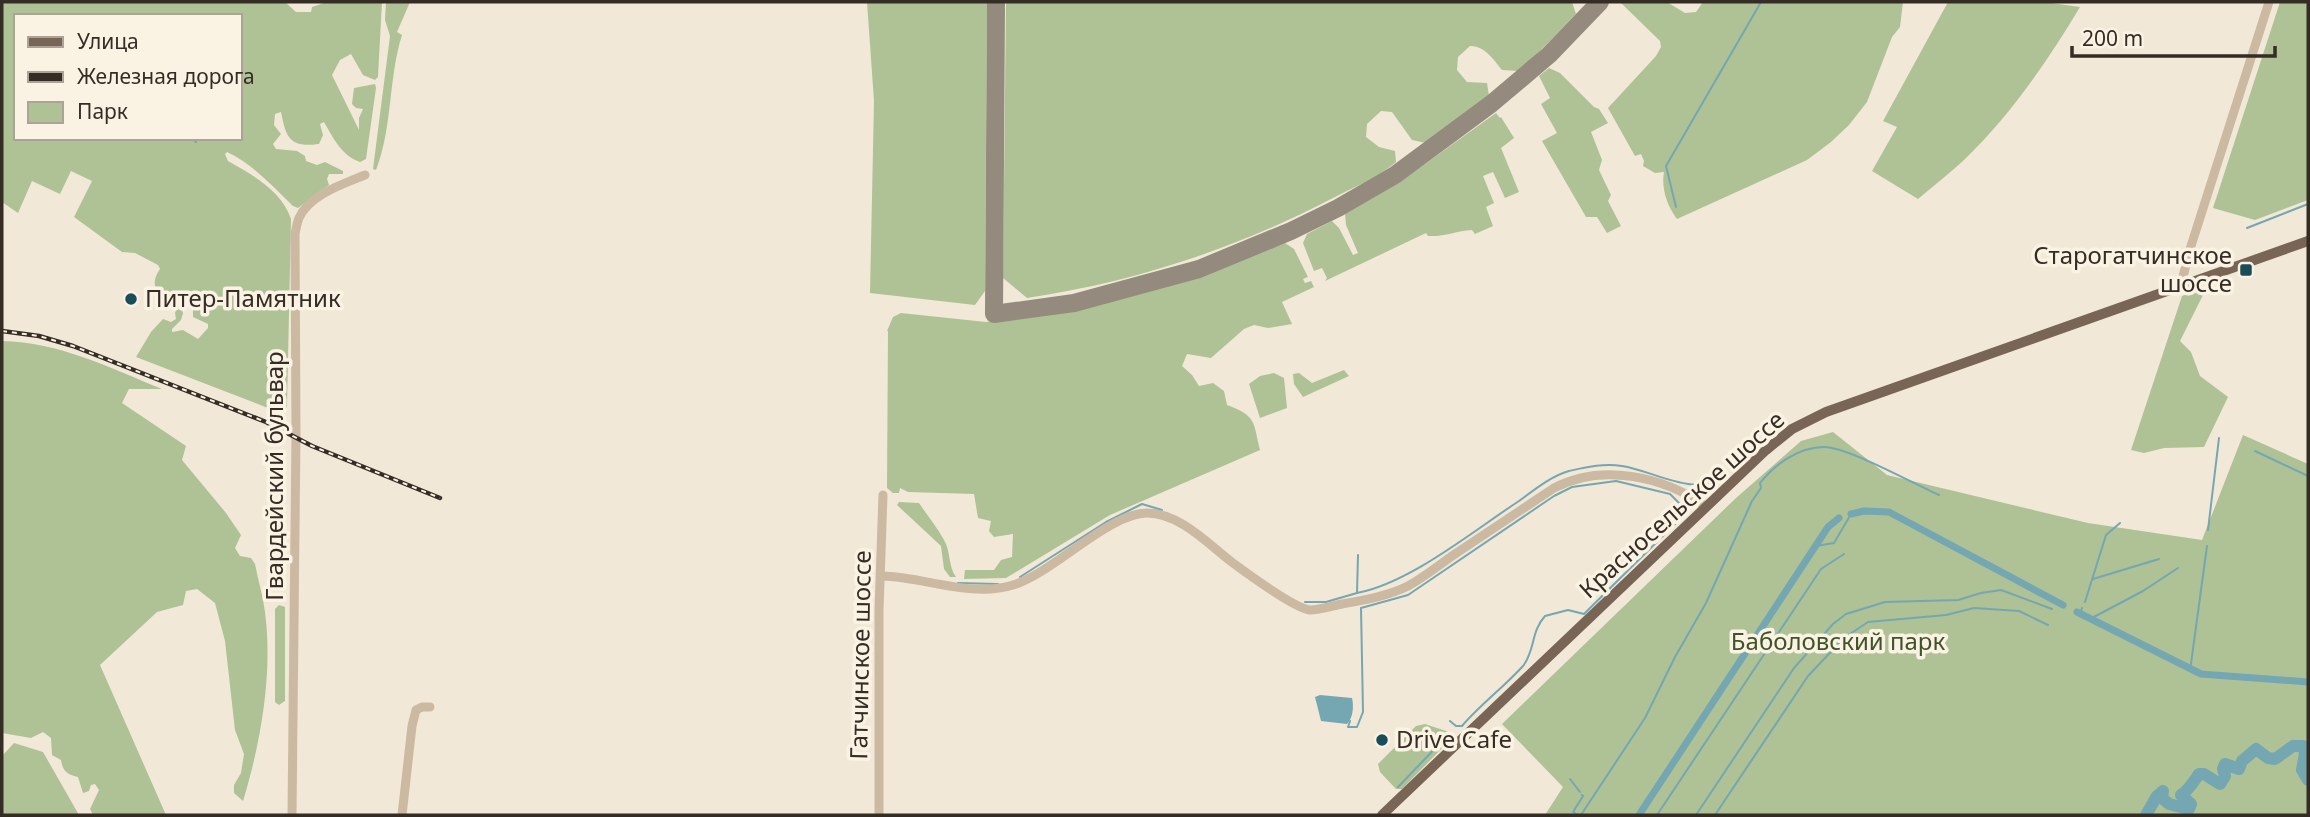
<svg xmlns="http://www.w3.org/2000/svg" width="2310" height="817" font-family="'Noto Sans',sans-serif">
	<rect width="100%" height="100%" fill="#f2e8d7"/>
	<path fill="#aec296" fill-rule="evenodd" d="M2,2H285L296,12H311L312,7L327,2H382L378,77L375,80L363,75L351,54L340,60L332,75L359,130V118L363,109L356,108L352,104L354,88L375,84L376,88L366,159L360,162C341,155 334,139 324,122L320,124L323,135L319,144C290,148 286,138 281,112L275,114L274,125L281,134L273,144L276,149L297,151L305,156L306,161L317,165L325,162L343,171V174H329L327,179L329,185L298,208L293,206C272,186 253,164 227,152L225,154L228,161C253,175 282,191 291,219L287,407L281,413L136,357L151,332L163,319L171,322L176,319L175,313L177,308H181L183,313L181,320L172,329V332L183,330L198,339L208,328V324L193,317V310L207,295L199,291L196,295L168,301C155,292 150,283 160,269L158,265L135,253L122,252L74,217L92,181L71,171L60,194L32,181L18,213L2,202ZM16,16H240V138H16Z
		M386,2H410L397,32L402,35C388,79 393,126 376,170L373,169L390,36L385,20Z
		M867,2H987L985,291L975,305L870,293L874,101Z
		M1006,2H1572L1576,14L1540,51L1518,71L1502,70C1493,59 1485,46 1470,46L1458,57L1457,70L1467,82L1487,83L1489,96L1440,135L1426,143L1412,140L1392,112L1381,111L1367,124L1366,137L1379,147L1395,151L1396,162C1377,178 1352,188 1331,199C1235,249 1134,282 1027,298L1003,278Z
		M1620,2H1667L1685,13L1696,12L1703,2H1903L1900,27L1892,37L1867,102L1849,125L1831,142L1807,160L1677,219C1667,206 1661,188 1664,172L1655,173L1643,166L1644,161L1641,154L1635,156L1608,108L1656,56L1661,47L1660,41Z
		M1948,2H2044L2080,7C2047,62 2010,116 1963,161C1949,174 1933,186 1918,199L1872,171L1897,127L1883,121Z
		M2280,2H2308V200L2255,220L2213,208Z
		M1549,68L1560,73L1594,107L1599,109L1608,123L1591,132L1602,160L1599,170L1611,195L1608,201L1621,226L1607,233L1597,217H1586L1542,141L1557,133L1541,104L1550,98L1539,76Z
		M1496,113L1500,118L1501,117L1514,138L1501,148L1519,192L1505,198L1493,172L1483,176L1494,203L1486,207L1493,226L1475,234L1472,230C1456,231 1444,237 1428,236L1426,233L1325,281L1327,278L1322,268L1314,271L1303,243L1307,234L1332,221L1339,228L1353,255L1358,253L1346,225L1345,214L1400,182Z
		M1285,243L1294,249L1308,277L1303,279L1305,283L1311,281L1314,287L1282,302L1292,324L1268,328L1254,325L1244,329L1211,358L1187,354L1182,366L1192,375L1199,386L1213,383L1224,391L1227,405C1257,416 1253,422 1260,450L1110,515L1006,578L964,579L965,570H994L1001,560L1012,557L1013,534L994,537L989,531L991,521L978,518L974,494L908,492L900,488L899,493H893L887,488L888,331H887L893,317L901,313L986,322L1083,309L1185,281Z
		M2207,287L2180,341L2191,352L2200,376L2228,397L2204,447L2164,448L2144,453L2131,450L2182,296Z
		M2,341C59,342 110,368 162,389H129L122,403L186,446L182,460L226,513L241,535L235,548L240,556L251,558L255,564C258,580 263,596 265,612C273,673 261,742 243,801L234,793V785L241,773L244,754L235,730L225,641L215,603L197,589L186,591L183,605L157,612L100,665L166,815H93L90,809L99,790L95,784L91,785L89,791L83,793L78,777C67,774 63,772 61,760L52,755L51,738L43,732L31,738L2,733Z
		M1344,370L1349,376L1303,397L1294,384L1293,374L1299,373L1312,383Z
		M1274,373L1284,378L1287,408L1260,418L1249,384L1260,376Z
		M1833,432L1887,475L2088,523L2202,540L2243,435L2308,464V815H1545L1563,787L1502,724L1736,498L1801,441Z
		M899,502L919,503C927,515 937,527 944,540C951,552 948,566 956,577H950L944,569L941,546L897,505Z
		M279,605L285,607V701L279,705L275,702V609Z
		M1425,724L1452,733L1453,737L1402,789H1396L1380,772L1378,764L1416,726Z
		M14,743L43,752L79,815H2V756Z"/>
	<path fill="#74a7b1" d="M1320,695L1352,698C1354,706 1353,718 1347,724L1321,721L1315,697Z"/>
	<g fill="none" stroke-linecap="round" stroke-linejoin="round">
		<path stroke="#74a7b1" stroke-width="2" d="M192,138L196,142
			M217,140V138
			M1676,207L1666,166L1761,2
			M2247,228L2308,204
			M2255,451L2308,476
			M2208,530L2219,438
			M1816,546L1834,543L1851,514
			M1020,577L1106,522L1142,504L1162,510
			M2093,579L2159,559
			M958,583L998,584
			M1357,593C1410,583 1473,531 1519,501C1534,490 1551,476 1569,471C1587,467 1604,463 1622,466C1655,471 1694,498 1724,476
			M1305,602H1326L1357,593L1358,555
			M2085,602L2106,535L2120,523
			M2080,614L2082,608
			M2090,619L2143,591L2178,568
			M2190,671L2207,546
			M1350,721L1348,727H1357L1363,712L1361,608L1408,595L1554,496L1572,487L1616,481L1670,494L1683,507L1679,520L1584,614L1568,610L1545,616C1531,631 1535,651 1523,666C1504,687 1481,704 1462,726H1456L1450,721
			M1570,779L1580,792
			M1398,787L1448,735
			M1578,815L1573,812L1583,796L1582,795
			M1581,815L1645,718L1675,657L1706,603L1752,501L1761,488L1760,483C1775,464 1799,447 1824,447C1848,447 1914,484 1939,495
			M1657,815L1821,569L1844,554
			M1696,815L1794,668L1833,624L1846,614L1885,602L1958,600L1981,593L2001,590L2052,609
			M1715,815L1808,676L1844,638L1868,622L1946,615L1974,608L2019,611L2048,625"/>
		<path stroke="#74a7b1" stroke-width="7" d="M1851,514L1864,511L1889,512L2063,605
			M2077,612L2201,674L2308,682
			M1639,815L1828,527L1839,518"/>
		<path stroke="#74a7b1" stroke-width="12" d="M2146,815L2157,796L2163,791L2162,798L2169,804L2189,809L2191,804L2181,795C2188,791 2194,781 2199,774H2204L2220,784L2225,776L2223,769L2225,764L2239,769L2242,761L2256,749L2268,758L2275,759L2293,746H2303L2305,753L2302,770L2308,780"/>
		<path stroke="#948a7e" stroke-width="18" d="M996,2L994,314L1074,303L1199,269L1291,231L1338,208L1395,175L1491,104L1549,55L1600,2"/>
		<path stroke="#cbb9a2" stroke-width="9" d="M2180,288L2191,246L2269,2
			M882,576C925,577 971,598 1013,585C1053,573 1109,513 1147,513C1180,513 1209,545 1233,563C1248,574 1294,608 1310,610C1320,610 1332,606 1342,604C1364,600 1388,596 1408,586C1423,578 1438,566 1452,556C1486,533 1520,511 1554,488C1601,463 1663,476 1705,506
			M292,815L296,434L295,234C296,229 297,223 299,218C309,195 343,184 365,175
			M402,815L412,726L416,710L422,707H430
			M879,815V610L883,495"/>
		<path stroke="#786555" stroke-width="10" d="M1382,815L1766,450L1792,429L1826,412L2308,241"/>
		<g stroke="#352c25" stroke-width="4.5">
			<path id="rail" d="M2,331L39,336L73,346L266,422L312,446L440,498"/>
		</g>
		<use href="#rail" stroke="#faf2e3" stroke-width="2" stroke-dasharray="5" stroke-linecap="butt"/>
	</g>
	<g fill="#194d58" stroke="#faf2e3" stroke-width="2.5">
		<rect x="2239" y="263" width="14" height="14" rx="3.5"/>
		<circle cx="131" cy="299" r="7"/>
		<circle cx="1382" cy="740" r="7"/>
	</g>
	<g text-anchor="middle" stroke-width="7" stroke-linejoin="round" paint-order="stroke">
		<g font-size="24" fill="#352c25" stroke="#faf2e3" text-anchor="start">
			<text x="2232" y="264" text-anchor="end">Старогатчинское<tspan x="2232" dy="28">шоссе</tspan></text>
			<text x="145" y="307">Питер-Памятник</text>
			<text x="1396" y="748">Drive Cafe</text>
		</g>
		<g font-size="24" fill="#352c25" stroke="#faf2e3">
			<text transform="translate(275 476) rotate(-90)" y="8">Гвардейский бульвар</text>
			<text transform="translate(1682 505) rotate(-42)" y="8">Красносельское шоссе</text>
			<text transform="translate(861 655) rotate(-89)" y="8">Гатчинское шоссе</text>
		</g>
		<g font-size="24" fill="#3f5428" stroke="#faf2e3">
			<text x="1838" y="650">Баболовский парк</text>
		</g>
	</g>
	<rect width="2310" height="817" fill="none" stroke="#352c25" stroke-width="7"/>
	<rect x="14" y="14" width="228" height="126" fill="#faf2e3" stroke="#aba397" stroke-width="2"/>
	<rect x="28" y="37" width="35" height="10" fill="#786555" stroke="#aba397" stroke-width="2"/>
	<text x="77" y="49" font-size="21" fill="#352c25">Улица</text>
	<rect x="28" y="72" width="35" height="10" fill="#352c25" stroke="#aba397" stroke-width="2"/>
	<text x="77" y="84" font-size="21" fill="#352c25">Железная дорога</text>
	<rect x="28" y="102" width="35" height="21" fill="#aec296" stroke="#aba397" stroke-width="2"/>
	<text x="77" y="119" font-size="21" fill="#352c25">Парк</text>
	<path d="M2072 46v10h203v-10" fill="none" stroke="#352c25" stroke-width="3.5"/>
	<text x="2082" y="46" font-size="21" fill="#352c25" stroke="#faf2e3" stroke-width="5" paint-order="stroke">200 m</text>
</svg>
